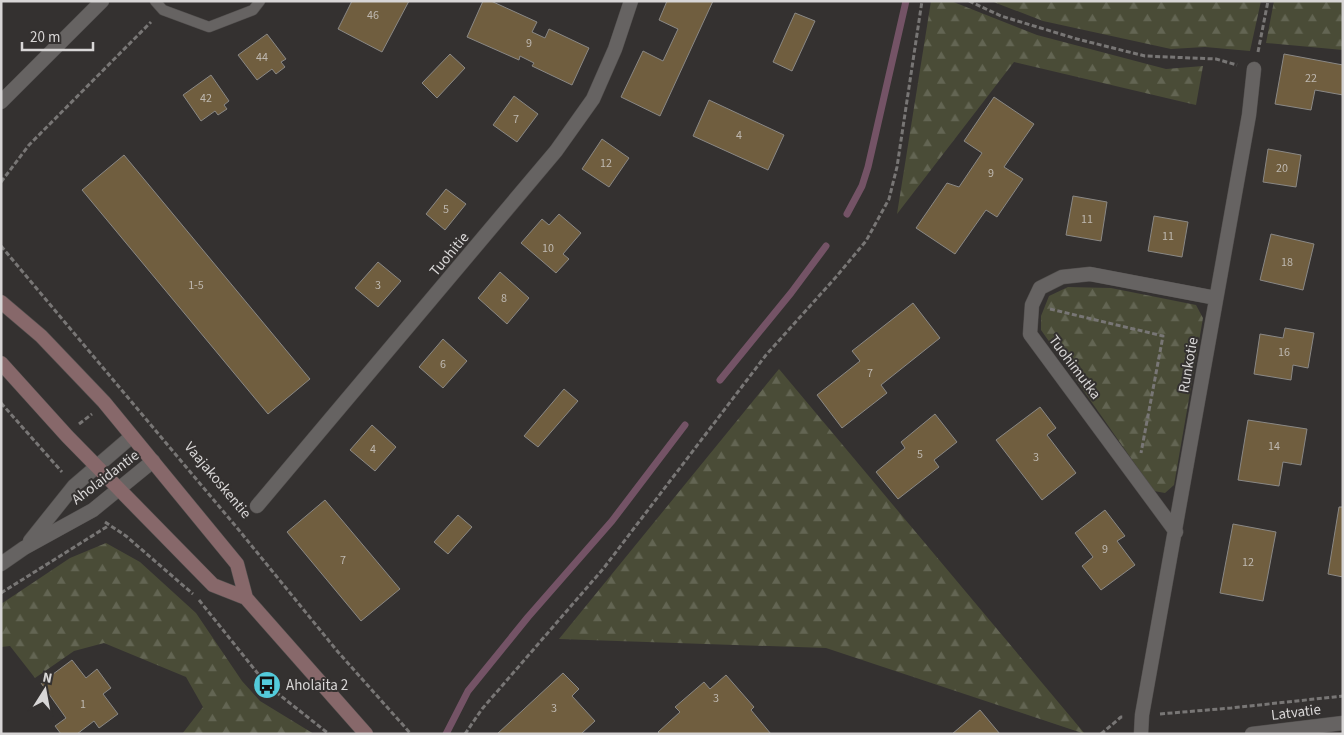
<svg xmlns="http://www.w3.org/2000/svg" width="1344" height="735" font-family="'Source Sans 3',sans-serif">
	<defs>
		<pattern id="forest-firs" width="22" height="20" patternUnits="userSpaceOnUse" patternTransform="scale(1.25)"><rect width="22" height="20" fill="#4a4c37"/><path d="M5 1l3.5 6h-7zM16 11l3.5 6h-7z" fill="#636553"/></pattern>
	</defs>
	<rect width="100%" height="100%" fill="#343130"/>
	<path fill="url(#forest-firs)" d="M931,1H951L1037,35L1166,69L1203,66L1196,105L1014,62L897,214Z
		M991,1H1261L1250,51L1205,47L1171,49L1043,21Z
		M1274,1H1343V50L1266,43Z
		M1068,287L1111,288L1196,305L1203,318L1174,485L1165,493L1154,491L1041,330V316L1049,296Z
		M779,369L1085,734L826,648L559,639Z
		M106,543L140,562L196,613L242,681L260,701L314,734H182L203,707L186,677L104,643L74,651L35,678L10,646L1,647V604L70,558Z"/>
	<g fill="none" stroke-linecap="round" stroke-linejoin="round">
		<path stroke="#745366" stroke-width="7" d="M847,214L862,186L868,167L906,1
			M720,380L791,293L826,246
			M446,734L468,691L528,617L612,521L685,425"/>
	</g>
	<path fill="#705e3f" stroke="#8a8885" d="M352,1H409L382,52L338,29Z
		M483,1H491L537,22L532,32L545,38L549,29L589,48L572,85L532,66L534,63L520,56L519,60L467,37Z
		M667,1H713L660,116L621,97L643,51L663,61L678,29L659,20Z
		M795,13L815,21L792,71L773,62Z
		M267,34L286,59L281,62L285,67L276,74L272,69L257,80L238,55Z
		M450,54L465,68L437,98L422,83Z
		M1284,54L1343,65V95L1315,90L1311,110L1275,104Z
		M211,75L229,101L224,105L227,109L218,115L215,111L201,121L183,95Z
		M514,96L538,114L517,142L493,125Z
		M994,97L1034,124L1004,167L1023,179L997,217L986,210L955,254L916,228L947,183L959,187L982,153L964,141Z
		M709,100L784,135L768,170L693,136Z
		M602,139L629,158L609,187L582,169Z
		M1268,149L1301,155L1296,187L1263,182Z
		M124,155L310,379L268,414L82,190Z
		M446,189L466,204L445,230L426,214Z
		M1073,196L1107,202L1101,241L1066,235Z
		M559,214L581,233L563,254L569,259L556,273L521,243L542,219L549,225Z
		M1154,216L1188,222L1182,257L1148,251Z
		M1271,234L1314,244L1303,290L1260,280Z
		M378,262L401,281L378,307L355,288Z
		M500,272L529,298L507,324L478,298Z
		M913,303L940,338L881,385L887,393L842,428L817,395L860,361L852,351Z
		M1285,328L1314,333L1308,368L1293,365L1291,380L1254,374L1260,334L1283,338Z
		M443,339L467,361L443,388L419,367Z
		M564,389L578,401L538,447L524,436Z
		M1040,407L1056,428L1047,435L1076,473L1042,500L996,440Z
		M935,414L957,442L934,460L939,467L898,499L876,472L905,448L901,442Z
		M1248,420L1307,429L1301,465L1283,462L1279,486L1238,480Z
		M372,425L396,447L375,471L350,450Z
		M325,500L400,589L361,621L287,532Z
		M1339,507H1343V577L1328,574Z
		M1105,510L1125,536L1117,541L1135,565L1101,590L1082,566L1093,557L1075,533Z
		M458,515L472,527L448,554L434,542Z
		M1233,524L1276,532L1263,601L1220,593Z
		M72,660L86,678L97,669L111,688L103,694L118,714L99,728L94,721L77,734H61L55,726L66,718L41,683Z
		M563,673L579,689L572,696L595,721L581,734H497Z
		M726,675L754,707L751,710L771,734H660L658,732L680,712L675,707L704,682L710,689Z
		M980,710L1000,734H952Z"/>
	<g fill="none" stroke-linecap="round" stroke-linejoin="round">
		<g stroke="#514e4d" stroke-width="11">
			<path id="service" d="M155,1L163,10L209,27L253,10L260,1"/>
		</g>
		<g stroke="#514e4d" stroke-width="15">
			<path id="minor" d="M1,102L102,1
				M257,506L556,151L593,99L615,49L631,1
				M1176,532L1030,334L1032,305L1040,288L1062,277L1090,274L1216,298
				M30,541L74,486L131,437
				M1,564L24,548L93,510L153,461
				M1141,734L1142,715L1249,115L1254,69
				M1252,734L1343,723"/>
		</g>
		<g stroke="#514e4d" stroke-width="15">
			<path id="secondary" d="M1,302L41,336L104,402L237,564L246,598L366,734
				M1,363L67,436L213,585L246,598"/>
		</g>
		<path stroke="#787675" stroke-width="3" stroke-dasharray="5 2.5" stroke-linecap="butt" d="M969,1L1001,16L1077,39L1145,56L1216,59L1237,65
			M1258,52L1268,1
			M1,182L29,145L151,22
			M1,246L238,529L338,652L411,734
			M1050,309L1163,336L1141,453
			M1,403L62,472
			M79,424L92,414
			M105,522L126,536L193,594
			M1,593L108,526
			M199,600L267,685L329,734
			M1160,714L1231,708L1343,696
			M465,734L482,709L603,569L766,355L836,277L866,241L889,199L897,167L922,1
			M1101,734L1121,717H1124"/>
		<use href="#service" stroke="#666362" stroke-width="10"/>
		<use href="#minor" stroke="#666362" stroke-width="14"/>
		<use href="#secondary" stroke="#87686a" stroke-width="14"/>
	</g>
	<defs>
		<g id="bus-disc" transform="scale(1.4375)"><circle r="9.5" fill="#53cbdb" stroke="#343130"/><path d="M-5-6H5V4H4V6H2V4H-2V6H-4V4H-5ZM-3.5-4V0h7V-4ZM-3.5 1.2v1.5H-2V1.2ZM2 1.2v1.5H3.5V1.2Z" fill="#111"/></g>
	</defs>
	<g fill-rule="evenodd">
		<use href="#bus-disc" x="267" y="685"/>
	</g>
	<g text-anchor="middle" stroke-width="4" stroke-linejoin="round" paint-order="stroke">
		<g font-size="12" fill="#beb8b0">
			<text x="373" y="19">46</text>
			<text x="529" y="47">9</text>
			<text x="262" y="61">44</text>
			<text x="1311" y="82">22</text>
			<text x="206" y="102">42</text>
			<text x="516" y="123">7</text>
			<text x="739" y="139">4</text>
			<text x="606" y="167">12</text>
			<text x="1282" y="172">20</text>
			<text x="991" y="177">9</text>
			<text x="446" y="213">5</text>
			<text x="1087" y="223">11</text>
			<text x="1168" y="240">11</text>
			<text x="548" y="252">10</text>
			<text x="1287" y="266">18</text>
			<text x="196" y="289">1-5</text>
			<text x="378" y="289">3</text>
			<text x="504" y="302">8</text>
			<text x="1284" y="356">16</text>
			<text x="443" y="368">6</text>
			<text x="870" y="377">7</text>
			<text x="1274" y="450">14</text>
			<text x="373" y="453">4</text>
			<text x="920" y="458">5</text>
			<text x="1036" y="461">3</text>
			<text x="1105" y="553">9</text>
			<text x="343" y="564">7</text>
			<text x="1248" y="566">12</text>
			<text x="716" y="702">3</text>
			<text x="83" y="708">1</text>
			<text x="554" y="712">3</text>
		</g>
		<g font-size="15" fill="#d8d6d6" stroke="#343130">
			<text transform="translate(449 254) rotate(-50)" y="5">Tuohitie</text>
			<text transform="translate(1188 365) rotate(-80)" y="5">Runkotie</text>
			<text transform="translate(1075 367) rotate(53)" y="5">Tuohimutka</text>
			<text transform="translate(105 477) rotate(-37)" y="5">Aholaidantie</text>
			<text transform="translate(218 480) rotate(50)" y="5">Vaajakoskentie</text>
			<text transform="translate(1296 712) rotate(-7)" y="5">Latvatie</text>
		</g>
		<g font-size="15" fill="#d8d6d6" stroke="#343130" text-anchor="start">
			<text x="286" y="690">Aholaita 2</text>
		</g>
	</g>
	<rect width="1344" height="735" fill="none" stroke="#d8d6d6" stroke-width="5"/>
	<g transform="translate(45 690) rotate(11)" stroke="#343130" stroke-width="4" paint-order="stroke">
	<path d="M0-4L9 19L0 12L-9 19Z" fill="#d8d6d6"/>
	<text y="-8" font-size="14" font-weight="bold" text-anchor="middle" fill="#d8d6d6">N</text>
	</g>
	<path d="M22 42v8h71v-8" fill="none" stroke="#d8d6d6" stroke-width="2.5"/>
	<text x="30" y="42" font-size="15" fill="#d8d6d6" stroke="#343130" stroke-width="4" paint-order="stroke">20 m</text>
</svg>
